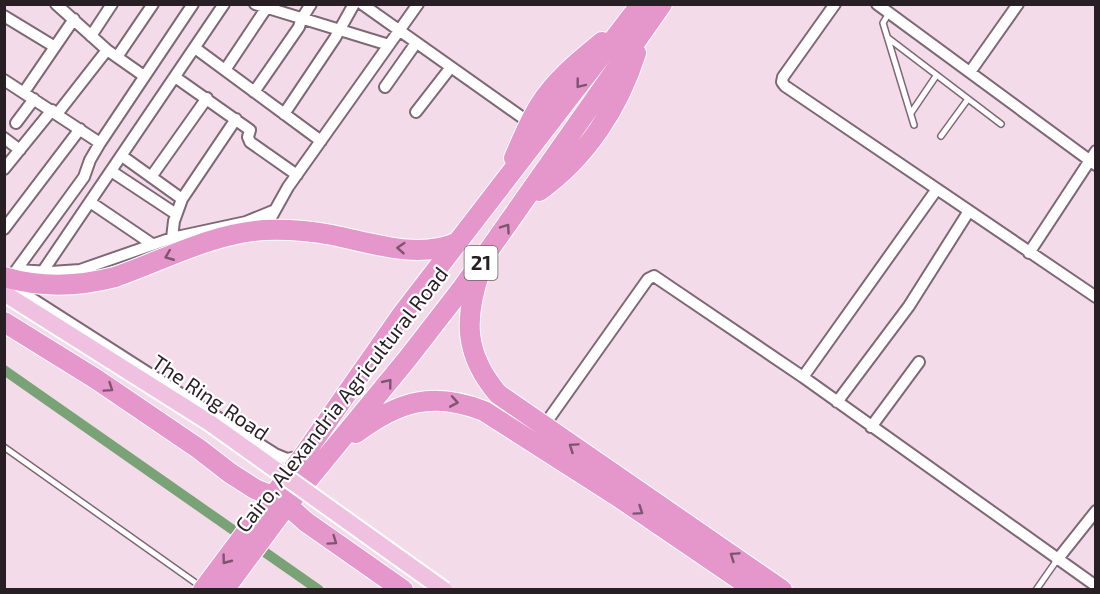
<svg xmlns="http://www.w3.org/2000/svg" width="1100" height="594" font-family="'Exo 2',sans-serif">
	<rect width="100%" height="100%" fill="#f4dbea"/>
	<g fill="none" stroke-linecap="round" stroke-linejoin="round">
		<path stroke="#79a376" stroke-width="10" d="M4,370L319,590"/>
		<g stroke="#7e6876" stroke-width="8">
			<path id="lane" d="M889,13L883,23L914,125
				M888,38L1001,124
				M911,113L936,76
				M941,136L968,99
				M4,447L200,586
				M1036,590L1057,560"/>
		</g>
		<g stroke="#7e6876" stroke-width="14">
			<path id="street" d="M56,4L107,50L144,76
				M255,4L389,45
				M362,4L530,123
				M835,4L783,77L782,82L785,86L1096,297
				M877,4L1096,165
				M4,16L55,47
				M91,36L112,4
				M195,48L321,141
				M117,57L153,4
				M225,70L269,4
				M970,72L1018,4
				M175,77L250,130L248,137L250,142L297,175
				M4,80L100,143
				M385,87L416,43
				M24,92L74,19
				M254,92L299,27L301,20L311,4
				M416,112L451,67
				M57,114L107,50
				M284,114L335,38L354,4
				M16,123L34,99
				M4,138L20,150
				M122,156L182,199
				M4,169L52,110
				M111,171L176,214
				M151,177L207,98
				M90,202L152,244
				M4,229L80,129
				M264,230L288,187L418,4
				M172,238L174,221L182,199L236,119
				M1029,253L1096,151
				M17,270L51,272L80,270L172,238L246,222L273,211
				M43,271L224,4
				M9,280L84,177L90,160L100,143L193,4
				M9,284L275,454L287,459L302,456
				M803,377L937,189
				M837,402L909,306L969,211
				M543,427L648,279L654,276L803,377L1096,586
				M871,427L919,362
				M1057,560L1096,511"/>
		</g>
		<g stroke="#fff" stroke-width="22">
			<path id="highway" d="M514,158C522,140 529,122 539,106C555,80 579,61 602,42
				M539,191C586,158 619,107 636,53
				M480,271C464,319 464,354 498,394L782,590
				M115,277C164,260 210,234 264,230C286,229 310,231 332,235C372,243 419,260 458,242
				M4,322L96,379L199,449L230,473L255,489L272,496
				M356,433C399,401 433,391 484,411L617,496L755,590
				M287,505L306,522L403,590
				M203,590L303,456L403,313L641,4
				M224,590L284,509L408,358L463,287L662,4"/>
		</g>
		<use href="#lane" stroke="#fff" stroke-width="5"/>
		<use href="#street" stroke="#fff" stroke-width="10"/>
		<use href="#highway" stroke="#e596ca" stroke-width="20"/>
		<g stroke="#fff" stroke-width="20" stroke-linecap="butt">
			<path id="primary-bridge" d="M4,293L210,423L444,590"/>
		</g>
		<g stroke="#fff" stroke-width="22" stroke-linecap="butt">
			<path id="highway-bridge" d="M4,277C42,288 77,287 115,277"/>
		</g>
		<use href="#primary-bridge" stroke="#efc0df" stroke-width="16"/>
		<use href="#highway-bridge" stroke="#e596ca" stroke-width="20"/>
	</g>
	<defs><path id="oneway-chevron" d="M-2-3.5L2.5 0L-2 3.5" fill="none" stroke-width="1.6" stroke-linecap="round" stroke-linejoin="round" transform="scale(1.5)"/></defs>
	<g stroke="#7d556f">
		<use href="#oneway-chevron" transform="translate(580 84) rotate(128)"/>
		<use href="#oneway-chevron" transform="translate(506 228) rotate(-55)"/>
		<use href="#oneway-chevron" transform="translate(401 248) rotate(-176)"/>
		<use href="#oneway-chevron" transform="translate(169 256) rotate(158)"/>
		<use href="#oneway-chevron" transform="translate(388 383) rotate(-51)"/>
		<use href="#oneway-chevron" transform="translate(109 388) rotate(34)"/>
		<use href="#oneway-chevron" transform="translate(454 402) rotate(10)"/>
		<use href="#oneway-chevron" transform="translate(573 447) rotate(-146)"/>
		<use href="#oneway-chevron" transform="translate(639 511) rotate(34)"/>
		<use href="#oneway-chevron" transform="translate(333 541) rotate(35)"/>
		<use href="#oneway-chevron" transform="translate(734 556) rotate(-146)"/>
		<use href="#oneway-chevron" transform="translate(226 560) rotate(127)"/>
	</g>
	<g text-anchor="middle" stroke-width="4.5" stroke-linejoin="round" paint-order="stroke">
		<rect fill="#fff" stroke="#686266" stroke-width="1.5" x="464.5" y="246" width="33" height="34" rx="4.5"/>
		<g font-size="20" font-weight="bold" fill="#281f25">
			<text x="481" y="270">21</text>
		</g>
		<g font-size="21" fill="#281f25" stroke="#fff">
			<text transform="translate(210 398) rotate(34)" y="7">The Ring Road</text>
			<text transform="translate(342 400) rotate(-52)" y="7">Cairo, Alexandria Agricultural Road</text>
		</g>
	</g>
	<rect width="1100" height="594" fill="none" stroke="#281f25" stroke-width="12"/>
</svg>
